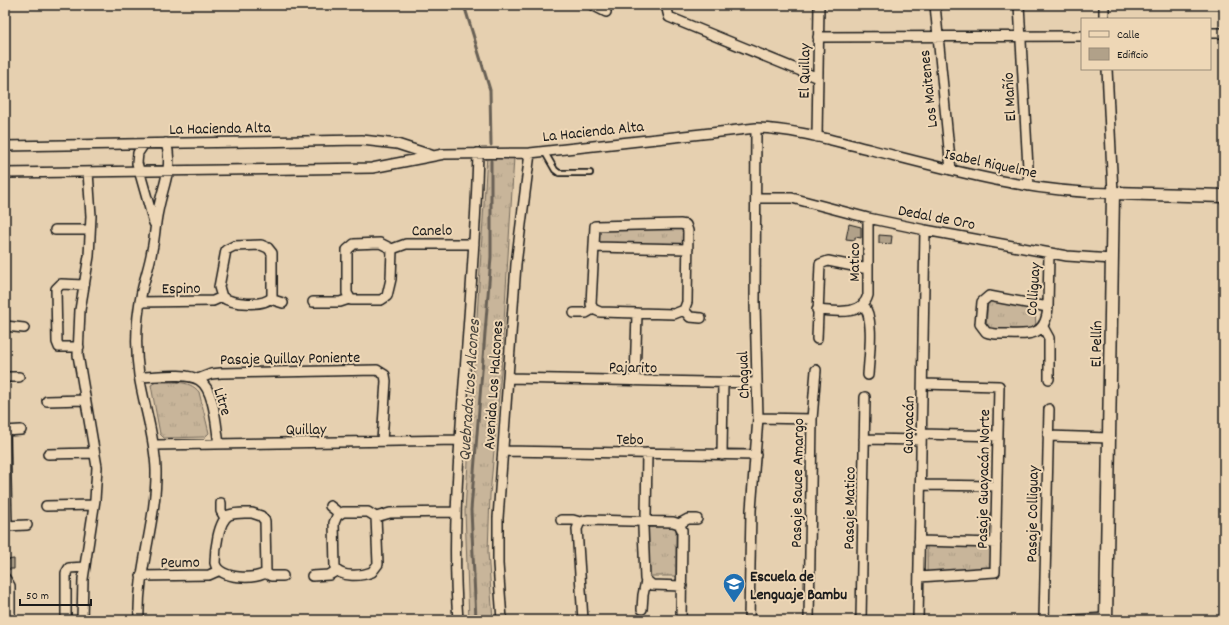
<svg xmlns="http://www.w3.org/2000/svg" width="1229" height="625" font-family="Dekko,sans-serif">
	<defs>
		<pattern id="grass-tufts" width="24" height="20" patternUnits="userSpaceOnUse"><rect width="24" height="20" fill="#c8b59a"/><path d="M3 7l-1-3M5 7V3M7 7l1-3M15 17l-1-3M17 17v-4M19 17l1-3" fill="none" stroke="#ab9b84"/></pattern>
	</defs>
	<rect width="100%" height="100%" fill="#e6d0b0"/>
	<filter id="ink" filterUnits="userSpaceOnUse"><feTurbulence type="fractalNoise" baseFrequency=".025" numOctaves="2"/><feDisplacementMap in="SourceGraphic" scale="8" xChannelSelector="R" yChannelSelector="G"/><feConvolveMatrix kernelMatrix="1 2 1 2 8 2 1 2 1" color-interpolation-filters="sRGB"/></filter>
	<g filter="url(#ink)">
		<path fill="url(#grass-tufts)" stroke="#72685b" d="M487,155L514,157L501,372L490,495L488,552L493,620H469L465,511Z
			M598,227H684V245H598Z
			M988,300L1035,307L1036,330L986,328Z
			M156,382C171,383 189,379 199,392L209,433L205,437L164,438L160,434L151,385Z
			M648,524L676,525V576H647Z
			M927,543L991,545V568L927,572Z"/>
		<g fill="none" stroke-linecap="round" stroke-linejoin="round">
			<path stroke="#686054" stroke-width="3" d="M464,5L490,90L491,145
				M476,620L471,510L491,257V161"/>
		</g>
		<path fill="#b1a189" stroke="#1c1c1c" d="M849,224L861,227V238L855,237V240L846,239Z
			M879,235L892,236L891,244L879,243Z
			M14,559V569H5V560Z"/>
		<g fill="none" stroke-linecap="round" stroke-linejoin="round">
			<g stroke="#1c1c1c" stroke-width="8">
				<path id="lane" d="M544,151L555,170L559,173H590"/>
			</g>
			<g stroke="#1c1c1c" stroke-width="12">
				<path id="street" d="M592,5L606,12
					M666,5L669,17L818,78
					M935,5L951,170
					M1019,5L1029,186
					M1104,5V19
					M1210,33H1224
					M818,37L1082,36
					M817,137L819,5
					M144,144L138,153L137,163L154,223
					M5,146L362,140L397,144L431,155
					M5,173L372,168L444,154L530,153L756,128C796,129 834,141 872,150C951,170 1031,193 1113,193L1107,69
					M757,198H792L868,218L925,230L1067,256L1112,259
					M680,224L686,225L688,231L687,302L684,310L674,314L600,312L593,309L591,304L595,226Z
					M55,230H90
					M380,243L392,249L391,279L387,296L381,300H351L347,293V250L354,244Z
					M261,245L268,248L272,253V297C264,307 232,304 222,297L219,287L226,250L234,246Z
					M594,247L688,249
					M392,249L406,244H474
					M270,299L283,303
					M140,302L213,301L222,297
					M313,302H340L349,299
					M863,304C875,318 869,356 868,375
					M1048,307L989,296L982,302L980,324L986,332C993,335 1001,334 1008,334C1032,335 1046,335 1048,307L1049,253
					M684,310L690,317L701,318
					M817,310C835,311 862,317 868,295V218
					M574,313H586L593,309
					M5,326L24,328
					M1043,327L1049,338V379
					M817,339L820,264L828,261L868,269
					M79,347H59L57,342L56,289L61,284L84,285
					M5,377H19
					M140,377C154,377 187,372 199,380C215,390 216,427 219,444
					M508,378L757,383
					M198,379L211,374L221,373L377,370L385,375L386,381L382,441
					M635,381L637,313
					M47,401L85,400
					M758,418L812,419
					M5,431L21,430
					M5,434L7,526
					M922,434L998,436
					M1048,436L1109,438
					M864,439L921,440
					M154,445L459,440
					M503,451L756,455
					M647,453L646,517L643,527L645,579L652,585L682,586
					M48,454L94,453
					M722,455L723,383
					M921,485L997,486
					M221,503V511L225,518
					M46,506L94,505
					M330,506L340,514
					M343,512H368L376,517L378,564L372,572C362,576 341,578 335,568L334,523L337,516Z
					M252,513L261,516L265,521L266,572C259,580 218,580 215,563C215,551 218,521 229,515C236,512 245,513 252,513Z
					M376,517L390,513L455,512
					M561,520H573L580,522L588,520L673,522L679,524
					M580,522L577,529L583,620
					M679,524L682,530L681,620
					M679,524L688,519H697
					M5,526L27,525
					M919,541L996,543
					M265,573L271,576H283
					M141,576L209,575L218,571
					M312,576L329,575L336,571
					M919,577L995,572L999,386L923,384
					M5,578L10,586V620
					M642,609L643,595L646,581
					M66,620V573L69,568L85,567
					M82,620L83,579L95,500L97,467L78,355L80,310L89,256L91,216L88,172
					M139,620C137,569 157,521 156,470C155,437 144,407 139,375C135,347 136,319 142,291C145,277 150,264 152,250C155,237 155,224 158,211C162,188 174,166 166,143
					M458,620C452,541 458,463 464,384C470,307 476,230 478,153
					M502,620L498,564V518L516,264L530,153
					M749,620L751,510L758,418L755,304L756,128
					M809,620L812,419L816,370
					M861,620L865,397
					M918,620L925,230
					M1044,620L1049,409
					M1073,620L1106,618"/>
			</g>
			<g stroke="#1c1c1c" stroke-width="15">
				<path id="secondary" d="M1106,620L1113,193L1224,196"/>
			</g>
			<use href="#lane" stroke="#eed7b6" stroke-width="4.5"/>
			<use href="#street" stroke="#eed7b6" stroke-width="9"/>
			<use href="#secondary" stroke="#eed7b6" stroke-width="12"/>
		</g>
	</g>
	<defs>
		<g id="school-pin" transform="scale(1.15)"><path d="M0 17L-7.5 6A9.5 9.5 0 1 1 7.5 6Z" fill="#1f6fb2" stroke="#eed7b6"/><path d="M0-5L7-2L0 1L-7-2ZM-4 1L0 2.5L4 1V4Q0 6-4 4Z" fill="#fff"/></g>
	</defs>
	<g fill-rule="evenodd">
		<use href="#school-pin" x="734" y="584"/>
	</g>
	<g text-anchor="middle" stroke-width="4" stroke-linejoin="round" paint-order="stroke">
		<g font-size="16" fill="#1c1c1c" stroke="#eed7b6">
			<text transform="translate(803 71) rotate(-89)" y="6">El Quillay</text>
			<text transform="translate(927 89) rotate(-96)" y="6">Los Maitenes</text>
			<text transform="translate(1008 97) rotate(-93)" y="6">El Mañío</text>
			<text transform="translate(220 127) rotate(-1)" y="6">La Hacienda Alta</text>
			<text transform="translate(593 130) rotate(-6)" y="6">La Hacienda Alta</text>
			<text transform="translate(991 162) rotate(12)" y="6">Isabel Riquelme</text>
			<text transform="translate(937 216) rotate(11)" y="6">Dedal de Oro</text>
			<text transform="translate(432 229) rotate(-1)" y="6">Canelo</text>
			<text transform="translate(853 262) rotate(-90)" y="6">Matico</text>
			<text transform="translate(181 287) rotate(-1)" y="6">Espino</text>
			<text transform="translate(1032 289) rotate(-86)" y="6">Colliguay</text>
			<text transform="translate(1095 344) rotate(-89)" y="6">El Pellín</text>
			<text transform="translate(290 357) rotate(-1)" y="6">Pasaje Quillay Poniente</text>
			<text transform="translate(633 366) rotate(1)" y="6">Pajarito</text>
			<text transform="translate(742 375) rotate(-92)" y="6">Chagual</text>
			<text transform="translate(492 385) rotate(-86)" y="6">Avenida Los Halcones</text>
			<text transform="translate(224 401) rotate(73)" y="6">Litre</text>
			<text transform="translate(907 425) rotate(-89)" y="6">Guayacán</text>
			<text transform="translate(306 428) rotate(-1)" y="6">Quillay</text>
			<text transform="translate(630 438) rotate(1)" y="6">Tebo</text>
			<text transform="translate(982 479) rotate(-89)" y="6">Pasaje Guayacán Norte</text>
			<text transform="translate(796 483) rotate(-89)" y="6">Pasaje Sauce Amargo</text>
			<text transform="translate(848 508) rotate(-89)" y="6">Pasaje Matico</text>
			<text transform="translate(1031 514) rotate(-89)" y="6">Pasaje Colliguay</text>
			<text transform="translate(180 561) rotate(-1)" y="6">Peumo</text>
		</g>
		<g font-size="16" font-weight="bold" fill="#1c1c1c" stroke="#eed7b6" text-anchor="start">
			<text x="750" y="581">Escuela de<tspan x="750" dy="18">Lenguaje Bambu</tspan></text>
		</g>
		<g font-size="17" font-style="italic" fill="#48443d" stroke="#eed7b6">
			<text transform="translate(468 390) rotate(-86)" y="6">Quebrada Los Alcones</text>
		</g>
	</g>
	<rect width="1229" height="625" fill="none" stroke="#eed7b6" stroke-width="20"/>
	<rect x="10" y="10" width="1209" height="605" fill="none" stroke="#1c1c1c" stroke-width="1.5" filter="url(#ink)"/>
	<rect x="1081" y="18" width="130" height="52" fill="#eed7b6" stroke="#9a8c78"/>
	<rect x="1089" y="31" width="20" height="6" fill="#eed7b6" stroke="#9a8c78"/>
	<text x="1117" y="38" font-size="12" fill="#1c1c1c">Calle</text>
	<rect x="1089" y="48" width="20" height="12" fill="#b1a189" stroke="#9a8c78"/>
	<text x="1117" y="58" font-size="12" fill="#1c1c1c">Edificio</text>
	<path d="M20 599v6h71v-6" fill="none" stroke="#1c1c1c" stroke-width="2"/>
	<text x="26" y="599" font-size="12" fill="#1c1c1c" stroke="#eed7b6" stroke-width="3" paint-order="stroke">50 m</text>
</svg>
